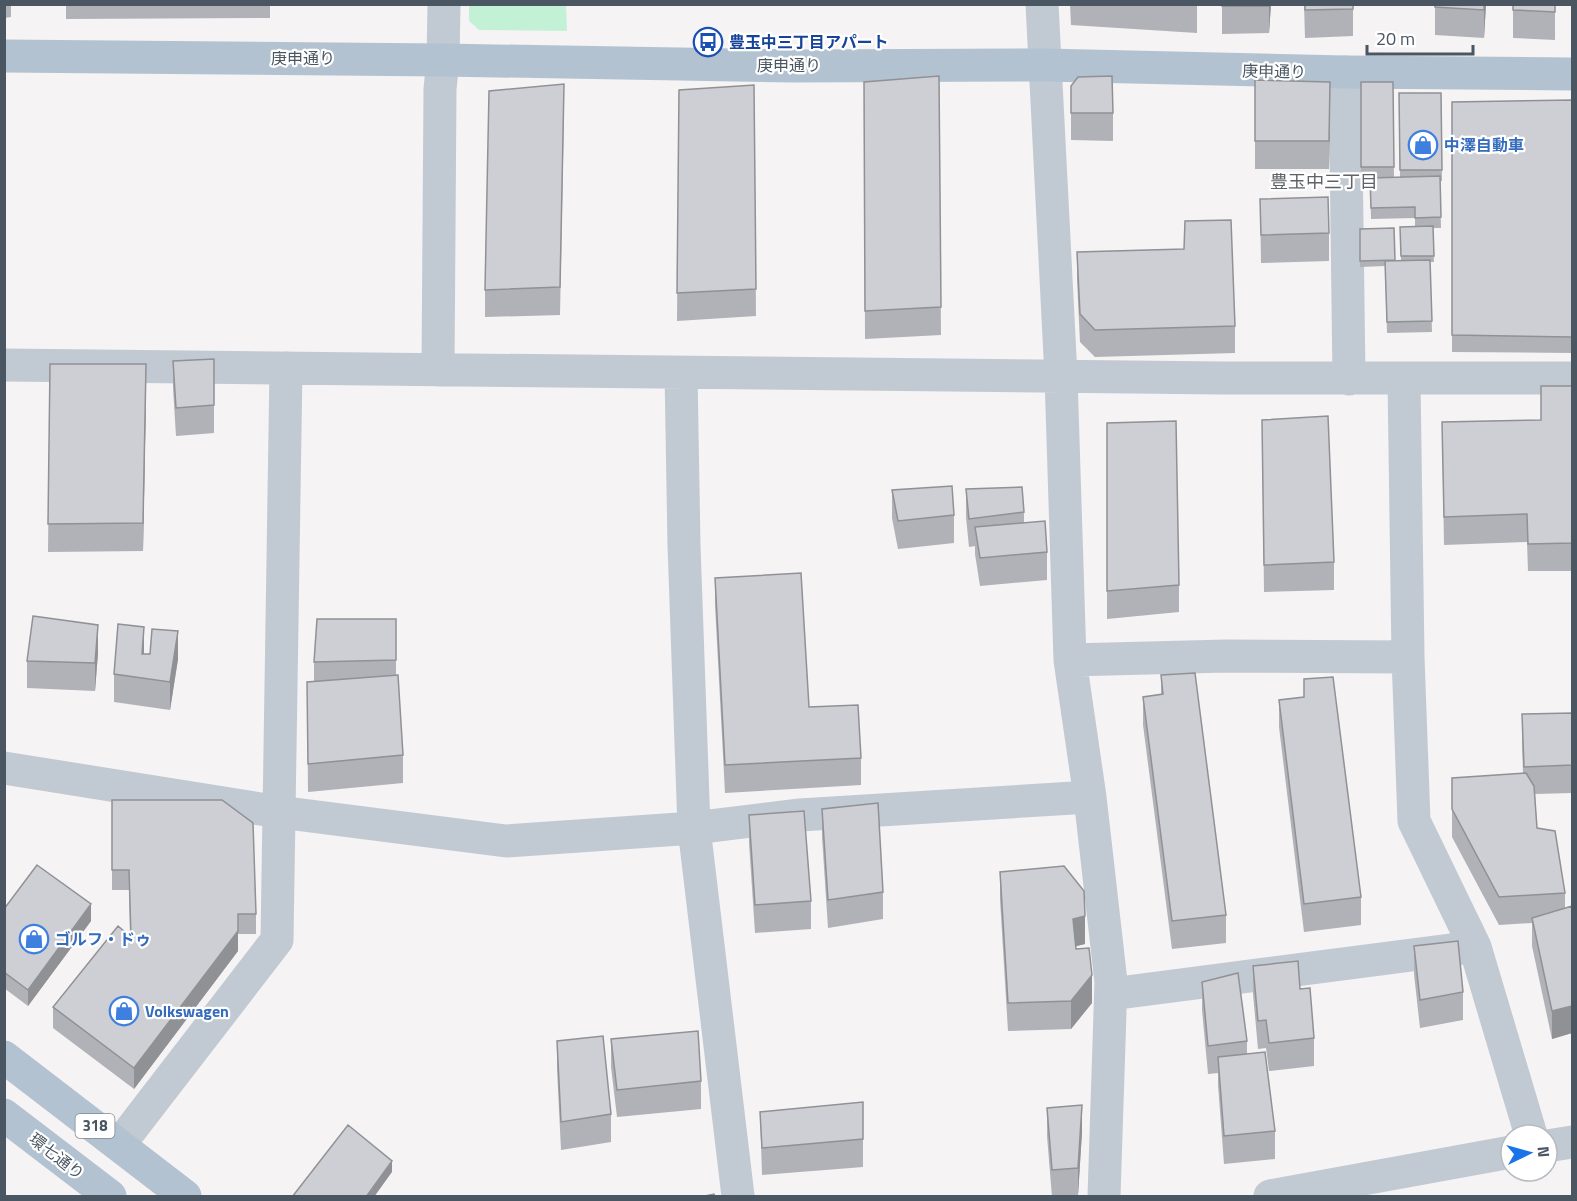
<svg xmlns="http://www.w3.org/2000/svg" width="1577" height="1201" font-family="'Titillium Web','Noto Sans JP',sans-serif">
	<rect width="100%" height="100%" fill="#f5f3f3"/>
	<path fill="#c3f1d5" d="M469,5H566L567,31L479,30L469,21Z"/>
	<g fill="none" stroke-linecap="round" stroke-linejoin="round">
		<path stroke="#c1cad2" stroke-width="33" d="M1042,4L1061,376L1070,660L1090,797L1111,982L1104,1196
			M1345,72L1349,379
			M4,365L1223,378H1572
			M438,370L440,89L443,60L444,4
			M681,373L684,545L694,828L738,1196
			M1404,379L1408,657L1414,821L1475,947L1531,1135
			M1070,660L1227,656L1408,657
			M4,768L279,812L506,841L694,828L800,815L1090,797
			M1111,994L1458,949
			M119,1145L277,940L286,368
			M1547,1146L1572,1142
			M1270,1196L1511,1152"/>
		<path stroke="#b3c2d1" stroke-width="33" d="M4,56L443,60L795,66L1045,65L1345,72L1572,74
			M4,1057L185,1196
			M4,1115L110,1196"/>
	</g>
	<path fill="#b0b2b7" d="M4,4H11V17L4,18Z
		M66,4H270V18L66,19Z
		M1070,4H1197V33L1071,25Z
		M1222,4H1271L1269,33L1222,34Z
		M1304,4H1353V36L1305,38Z
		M1435,4H1486L1484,38L1435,35Z
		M1513,4H1555V40L1513,38Z
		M939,76L941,335L865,339L864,82Z
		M1255,80L1330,109L1329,169H1255Z
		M1361,82H1393L1394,177H1400L1399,93H1441L1442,181H1440L1441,228H1433L1434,262H1430L1432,332L1387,333L1385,266L1360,267V229L1395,260H1401L1400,227L1415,226V218L1371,219L1370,178H1361Z
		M754,85L756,316L677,321L679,90Z
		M1071,86L1113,113V141L1071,140Z
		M1572,100V353L1452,352V102Z
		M564,112L560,315L485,317V290Z
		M1260,199L1329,233V261L1261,263Z
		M1077,252L1235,326V353L1095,357L1080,342L1077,280Z
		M214,359V433L176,436L173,388V361Z
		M50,364L146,392L143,551L48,552Z
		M1572,386V571H1528L1527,542L1444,545L1442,422L1541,420Z
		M1262,420L1334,562V590L1264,592Z
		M1107,423L1179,585V612L1107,619Z
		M966,489L1024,512V523L1047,552V580L980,586L975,554V546L969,547L966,517Z
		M892,490L954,515V543L898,549L892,518Z
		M715,578L809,707L861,758V785L725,793L715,605Z
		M396,619V675L403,755V783L308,792L307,682L314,681V662Z
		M98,653L95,691L27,688V661Z
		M144,654L178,659L170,710L114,702V674Z
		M1161,675L1226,915V943L1172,949L1143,725V697L1161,694Z
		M1304,679L1361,897V925L1304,932L1279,727V700L1304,697Z
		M1572,713V793L1535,794L1537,828L1565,893V908L1572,906V1033L1552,1039L1532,946V923L1499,925L1452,837V778L1523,773L1522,742V714Z
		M112,800L256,914V934H238V951L134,1089L53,1028V1007L130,936L129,890H112Z
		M822,809L883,892V919L828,928L822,837Z
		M749,815L811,901V929L755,933L749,843Z
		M1000,872L1085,944L1075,946L1076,949L1092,1003L1071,1029L1008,1031L1000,900Z
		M4,909L91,921L28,1006L4,988Z
		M1414,946L1463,992V1020L1420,1028L1414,974Z
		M1253,966L1300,989L1314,1038V1066L1269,1071L1266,1048L1258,1049L1253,994Z
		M1202,982L1247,1041V1054L1275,1131V1159L1224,1164L1218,1085V1073L1208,1074L1202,1010Z
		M611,1039L701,1081V1109L617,1117L611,1067Z
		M557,1041L611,1114V1142L561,1150L557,1069Z
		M863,1102V1167L762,1175L760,1112Z
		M1047,1108L1082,1132L1078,1195L1052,1197L1047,1136Z"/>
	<path fill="#909195" d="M1269,4H1271L1269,33Z
		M1484,4H1486L1484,38Z
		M1330,82V109L1329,169V141Z
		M146,364V392L143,551V523Z
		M98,625V653L95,691V663Z
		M144,627V654L142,681V654Z
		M178,631V659L170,710V682Z
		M91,904V921L28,1006V990Z
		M238,914V951L134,1089V1068Z
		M1085,916V944L1073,947V919Z
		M1092,975V1003L1071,1029V1001Z
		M1572,1006V1033L1552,1039V1011Z
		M1082,1105V1132L1078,1195V1168Z
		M392,1161V1172L374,1197H366Z"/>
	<path fill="#cdcfd5" stroke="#909195" stroke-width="1.5" d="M1222,4H1269V6H1222Z
		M1305,4H1353V9L1305,10Z
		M1435,4H1484V10L1435,7Z
		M1513,4H1555V12L1513,10Z
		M939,76L941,307L865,311L864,82Z
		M1112,76L1113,113H1071V86L1078,77Z
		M1255,80L1330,82L1329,141H1255Z
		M1361,82H1393L1394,167H1361Z
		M564,84L560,287L485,290L489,91Z
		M754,85L756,289L677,293L679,90Z
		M1399,93H1441L1442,170H1400Z
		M1572,100V337L1452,335V102Z
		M1440,176L1441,217L1415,218V207L1371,208L1370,178Z
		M1328,197L1329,233L1261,235L1260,199Z
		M1231,220L1235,326L1095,330L1080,314L1077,252L1184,249L1185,221Z
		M1433,226L1434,256H1401L1400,227Z
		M1394,228L1395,260L1360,261V229Z
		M1430,260L1432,321L1387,322L1385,261Z
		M214,359V405L176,408L173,361Z
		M50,364H146L143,523L48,524Z
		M1541,386H1572V543L1528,544L1527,514L1444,517L1442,422L1541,420Z
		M1328,416L1334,562L1264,565L1262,420Z
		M1176,421L1179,585L1107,591V423Z
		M952,486L954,515L898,521L892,490Z
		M1022,487L1024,512L969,519L966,489Z
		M1045,521L1047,552L980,558L975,527Z
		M801,573L809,707L858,705L861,758L725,765L715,578Z
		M33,616L98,625L95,663L27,661Z
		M317,619H396V660L314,662Z
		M118,624L144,627L142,654H150L152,629L178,631L170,682L114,674Z
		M1195,673L1226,915L1172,921L1143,697L1163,694L1161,675Z
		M398,675L403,755L308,764L307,682Z
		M1333,677L1361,897L1304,904L1279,700L1304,697V679Z
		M1572,713V765L1524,767L1522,714Z
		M1526,773L1534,786L1537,828L1555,831L1565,893L1499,897L1452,809V778Z
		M112,800H222L253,823L256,914H238V931L134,1068L53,1007L118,926L131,937L129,870H112Z
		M878,803L883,892L828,900L822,809Z
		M804,811L811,901L755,905L749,815Z
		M37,865L91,904L28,990L4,972V909Z
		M1064,866L1084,891L1085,916L1073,919L1076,949L1089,948L1092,975L1071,1001L1008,1003L1000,872Z
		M1572,906V1006L1552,1011L1532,918Z
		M1458,941L1463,992L1420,1000L1414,946Z
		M1298,961L1300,989L1310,988L1314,1038L1269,1043L1266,1020L1258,1021L1253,966Z
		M1238,973L1247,1041L1208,1046L1202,982Z
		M698,1031L701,1081L617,1090L611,1039Z
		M603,1036L611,1114L561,1122L557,1041Z
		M1265,1052L1275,1131L1224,1136L1218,1057Z
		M863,1102V1139L762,1148L760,1112Z
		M1082,1105L1078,1168L1052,1170L1047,1108Z
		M348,1125L392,1161L366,1197H292Z
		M714,1194L715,1197H700Z"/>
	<defs>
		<g id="bus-ring" transform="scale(1.5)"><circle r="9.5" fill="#fff" stroke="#1a4fb4" stroke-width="1.5"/><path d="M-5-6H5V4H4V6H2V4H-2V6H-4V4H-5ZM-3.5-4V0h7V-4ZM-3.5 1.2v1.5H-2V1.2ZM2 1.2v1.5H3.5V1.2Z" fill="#1a4fb4"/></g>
		<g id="shop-ring" transform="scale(1.5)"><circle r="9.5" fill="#fff" stroke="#3f7fe0" stroke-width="1.5"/><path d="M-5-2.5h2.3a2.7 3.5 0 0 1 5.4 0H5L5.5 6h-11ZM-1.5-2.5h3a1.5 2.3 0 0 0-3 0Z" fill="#3f7fe0"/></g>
	</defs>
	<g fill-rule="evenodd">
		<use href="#bus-ring" x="708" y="42"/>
		<use href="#shop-ring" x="1423" y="145"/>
		<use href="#shop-ring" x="34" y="939"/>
		<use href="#shop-ring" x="124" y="1011"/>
	</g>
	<g text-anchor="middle" stroke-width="4.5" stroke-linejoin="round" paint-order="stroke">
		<rect fill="#fff" stroke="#808990" stroke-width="1.5" x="75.5" y="1114" width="39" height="24" rx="4.5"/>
		<g font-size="15" font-weight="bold" fill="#4a5661">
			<text x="95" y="1131">318</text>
		</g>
		<g font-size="16" font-weight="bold" fill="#164399" stroke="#fff" text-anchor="start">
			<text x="729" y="48">豊玉中三丁目アパート</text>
		</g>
		<g font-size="16" fill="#4a5661" stroke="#fff">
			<text x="303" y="64">庚申通り</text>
			<text x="789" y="71">庚申通り</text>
			<text transform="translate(1274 71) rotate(1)" y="6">庚申通り</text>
			<text transform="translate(57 1156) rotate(38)" y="6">環七通り</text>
		</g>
		<g font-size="16" font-weight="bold" fill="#366cbe" stroke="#fff" text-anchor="start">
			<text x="1444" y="151">中澤自動車</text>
			<text x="55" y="945">ゴルフ・ドゥ</text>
			<text x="145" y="1017">Volkswagen</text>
		</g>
		<g font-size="18" fill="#5f6368" stroke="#fff">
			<text x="1324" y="188">豊玉中三丁目</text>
		</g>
	</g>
	<rect width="1577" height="1201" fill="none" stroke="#4a5661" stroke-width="12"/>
	<g transform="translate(1529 1153) rotate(85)"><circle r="28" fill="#ffffff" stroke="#b7bbc0" stroke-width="1.5"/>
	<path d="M0-4.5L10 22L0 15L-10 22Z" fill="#1a73e8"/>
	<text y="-9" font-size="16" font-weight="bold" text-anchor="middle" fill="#4a5661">N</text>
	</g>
	<path d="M1367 45v9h106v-9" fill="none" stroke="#4a5661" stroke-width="3"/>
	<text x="1376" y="45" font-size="18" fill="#4a5661" stroke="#ffffff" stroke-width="4.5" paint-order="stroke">20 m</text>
</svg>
